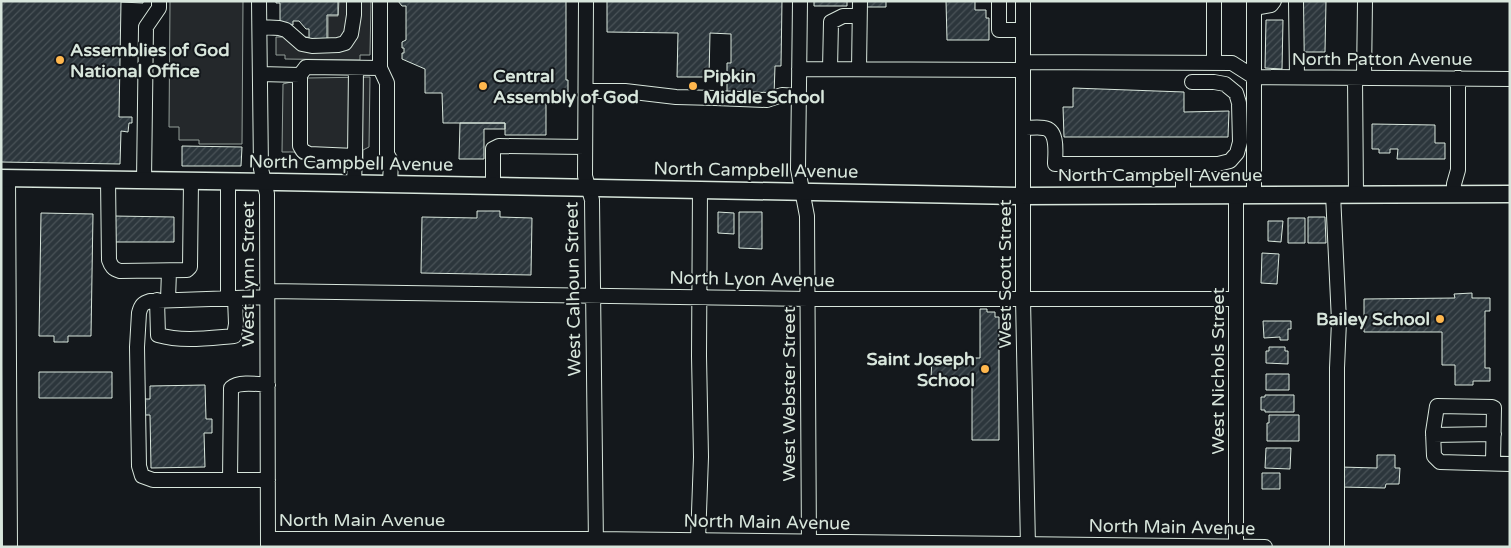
<svg xmlns="http://www.w3.org/2000/svg" width="1511" height="548" font-family="'Varela Round',sans-serif">
	<defs>
		<pattern id="building-hatch" width="6" height="6" patternUnits="userSpaceOnUse" patternTransform="scale(1.25)"><rect width="6" height="6" fill="#2c363c"/><path d="M-1 1l2-2M0 6l6-6M5 7l2-2" fill="none" stroke="#4a5358"/></pattern>
	</defs>
	<rect width="100%" height="100%" fill="#14181c"/>
	<path fill="#24282b" stroke="#939e99" d="M170,1H243L242,144H199V140H179V127H169Z
		M339,1H371L370,55H360V60L285,59V55H276V37H308V42H328V16H338Z
		M370,77L369,147L363,150V162L309,161L300,159L294,152H282L283,84L307,78Z"/>
	<path fill="url(#building-hatch)" stroke="#d8e6dc" d="M1,1H143V3L121,2L119,117H132V123H129L128,132L121,131L120,164L1,162Z
		M276,1H338V15H327V42H309V29H306L299,21H293V25H280V3H276Z
		M398,1H566V80H568V95H546V135H505V123H443L442,93H425V69L402,59V53H404V48H402V42L406,40V6H402Z
		M607,1H782L781,66H775L774,96L727,95V63H731V34L710,33L709,77H677L678,33L607,32Z
		M814,1H847V6H814Z
		M865,1H886V7H865Z
		M946,1H975V10H986V18H989V40H947Z
		M1303,1H1326L1325,52H1303Z
		M1266,20H1283L1282,69L1265,68Z
		M1073,88L1184,92V112L1229,111L1228,137H1064L1063,107H1073Z
		M460,123H505V129H484V159H459Z
		M1372,124L1435,125V143H1445V159H1397L1398,149H1390V153H1379V149H1372Z
		M182,146L242,147L241,166H182Z
		M477,211H500V217L532,218L531,275L421,273L422,217L477,218Z
		M718,212L734,213V234L718,233Z
		M739,212H762V249L739,248Z
		M41,213L93,214L91,336H68V342H54V336H39Z
		M113,216L174,217V242H112Z
		M1308,217H1325L1326,243H1308Z
		M1288,218H1305V243H1288Z
		M1268,221H1283L1281,242L1268,241Z
		M1262,253L1279,254L1277,284L1261,283Z
		M1472,293V298H1490V311H1485V368H1490V381H1473V385H1455V365H1442V332H1364V299L1455,298L1454,294Z
		M980,309H987V312H995V317H999V440H972V378H931L932,358H980Z
		M1263,321H1291V329H1288V340H1280V337L1264,338Z
		M1269,347H1285V351H1288V364L1266,363V351H1269Z
		M39,372H112V398H39Z
		M1266,374H1289V390H1266Z
		M205,385L206,419H212V433H204L205,467L151,468L150,415H142V399H150V386Z
		M1265,395H1294V412H1265V410H1261V397H1265Z
		M1269,415H1299V441H1267V423H1269Z
		M1266,448H1291L1290,469L1265,468Z
		M1377,455H1395V468H1400L1399,484H1386L1385,488L1340,487V467L1377,468Z
		M1262,473H1280V489H1262Z"/>
	<g fill="none" stroke-linecap="round" stroke-linejoin="round">
		<g stroke="#d8e6dc" stroke-width="16">
			<path id="minor" d="M259,1L261,169L267,194L268,547
				M586,1L585,176L592,200L596,547
				M800,1L798,169L807,216L809,547
				M999,1V30H1023
				M1023,1V299L1028,547
				M1296,1L1297,77
				M1254,8L1271,5L1274,1
				M260,27L279,28L286,30L302,44L312,46L338,45L345,43L351,34L354,15V1
				M1023,62L1232,63L1254,77L1510,79
				M1214,63V1
				M380,68L387,83V154L391,161L390,184
				M799,69L1023,70
				M830,69L831,22L843,16H859
				M859,69L860,1
				M260,74L300,75V146L303,151L309,154L355,156L354,183
				M300,75L306,67L380,68V1
				M1355,78L1356,194
				M1364,78L1365,1
				M586,91H625L676,97L715,98L767,100L782,95L799,96
				M1023,128C1030,128 1038,127 1044,128C1059,130 1055,154 1055,164H1218L1230,161L1237,153L1240,142L1239,103L1236,93L1225,84L1214,82H1192
				M355,156L356,68
				M8,178L10,547
				M108,179L109,260C111,266 113,269 120,271L187,270L190,267L191,181
				M144,180L146,27L159,8V1
				M493,185V149L499,146L585,147
				M1333,194L1339,321L1337,368V547
				M1454,194V184L1458,170V78
				M1183,195V164
				M1236,195V547
				M1254,195V1
				M267,291L808,299H1236
				M267,297L150,301C143,303 141,305 139,313L137,347L139,466L142,476L153,480H268
				M228,298V181
				M157,300L158,335C182,342 209,338 234,336L236,324L235,298
				M168,300L169,271
				M1433,435L1494,434
				M1493,462L1494,408L1492,407L1437,406L1433,432L1434,456L1440,462L1510,464
				M230,480L231,388C239,381 257,384 268,385
				M268,539H595L1265,547
				M698,540L701,457L699,356L700,189"/>
		</g>
		<g stroke="#d8e6dc" stroke-width="19">
			<path id="major" d="M1,178L278,182L1022,196L1510,194"/>
		</g>
		<use href="#minor" stroke="#14181c" stroke-width="14"/>
		<use href="#major" stroke="#14181c" stroke-width="16"/>
	</g>
	<g fill="#ffb74d" stroke="#14181c" stroke-width="2">
		<circle cx="60" cy="60" r="5"/>
		<circle cx="483" cy="86" r="5"/>
		<circle cx="693" cy="86" r="5"/>
		<circle cx="1440" cy="319" r="5"/>
		<circle cx="985" cy="369" r="5"/>
	</g>
	<g text-anchor="middle" stroke-width="4" stroke-linejoin="round" paint-order="stroke">
		<g font-size="18" font-weight="bold" fill="#d8e6dc" stroke="#14181c" text-anchor="start">
			<text x="70" y="56">Assemblies of God<tspan x="70" dy="21">National Office</tspan></text>
			<text x="493" y="82">Central<tspan x="493" dy="21">Assembly of God</tspan></text>
			<text x="703" y="82">Pipkin<tspan x="703" dy="21">Middle School</tspan></text>
			<text x="1430" y="325" text-anchor="end">Bailey School</text>
			<text x="975" y="365" text-anchor="end">Saint Joseph<tspan x="975" dy="21">School</tspan></text>
		</g>
		<g font-size="18" fill="#d8e6dc" stroke="#14181c">
			<text x="1382" y="65">North Patton Avenue</text>
			<text transform="translate(351 163) rotate(1)" y="6">North Campbell Avenue</text>
			<text transform="translate(756 170) rotate(1)" y="6">North Campbell Avenue</text>
			<text x="1160" y="181">North Campbell Avenue</text>
			<text transform="translate(248 274) rotate(-90)" y="6">West Lynn Street</text>
			<text transform="translate(1005 274) rotate(-90)" y="6">West Scott Street</text>
			<text transform="translate(752 279) rotate(1)" y="6">North Lyon Avenue</text>
			<text transform="translate(573 289) rotate(-91)" y="6">West Calhoun Street</text>
			<text transform="translate(1218 371) rotate(-90)" y="6">West Nichols Street</text>
			<text transform="translate(789 394) rotate(-90)" y="6">West Webster Street</text>
			<text x="362" y="526">North Main Avenue</text>
			<text transform="translate(767 522) rotate(1)" y="6">North Main Avenue</text>
			<text transform="translate(1172 527) rotate(1)" y="6">North Main Avenue</text>
		</g>
	</g>
	<rect width="1511" height="548" fill="none" stroke="#d8e6dc" stroke-width="5"/>
</svg>
